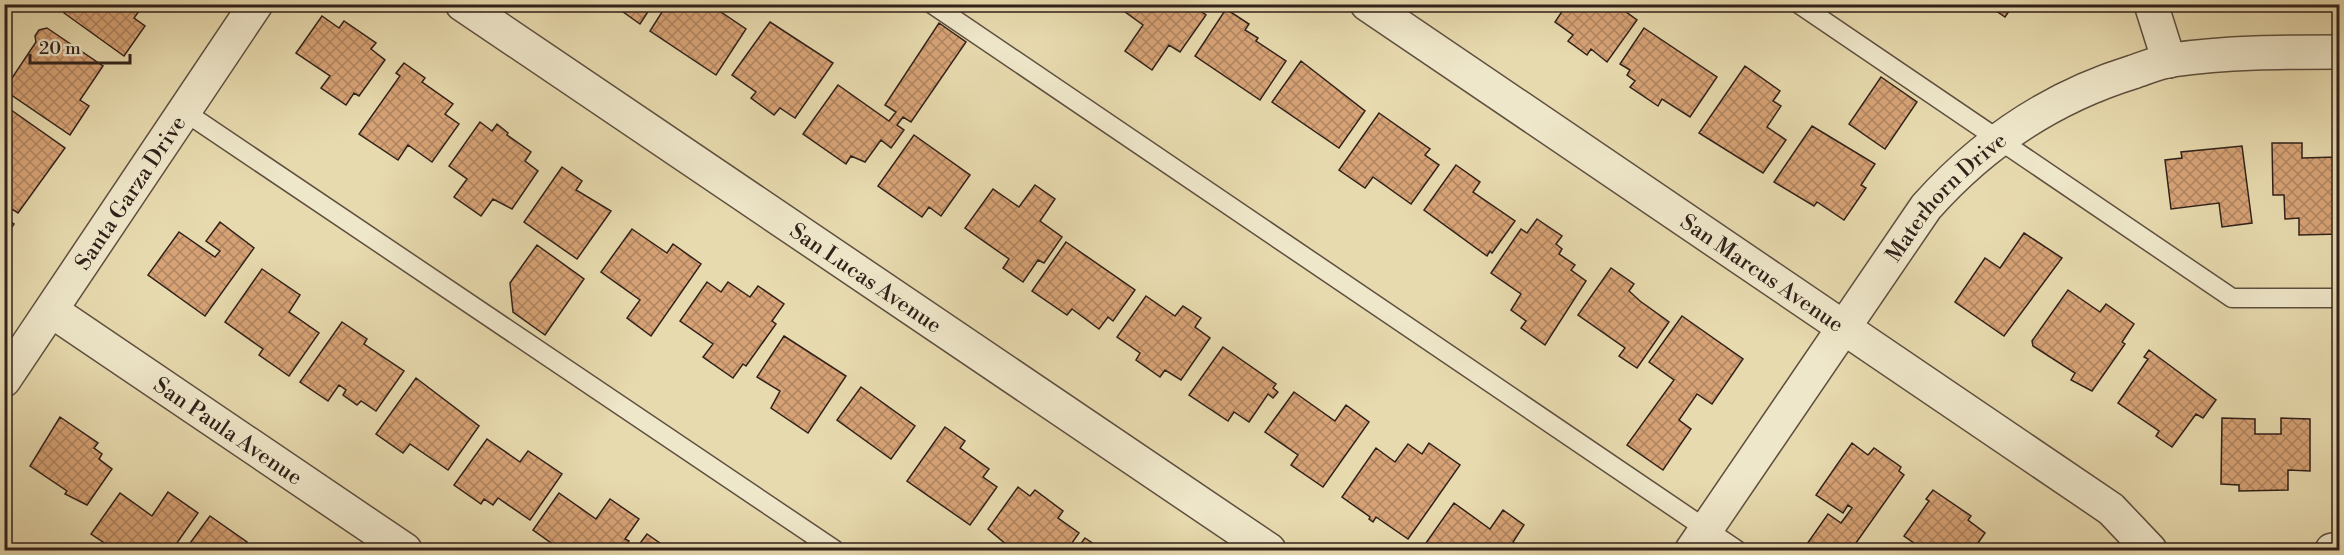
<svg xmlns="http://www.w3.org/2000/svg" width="2344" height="555" font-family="'Libre Bodoni',serif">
	<defs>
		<pattern id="building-cross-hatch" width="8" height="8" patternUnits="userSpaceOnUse" patternTransform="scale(1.5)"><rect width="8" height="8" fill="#d7a376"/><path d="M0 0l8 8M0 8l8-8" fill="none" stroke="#af8460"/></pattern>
	</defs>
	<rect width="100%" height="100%" fill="#e7daae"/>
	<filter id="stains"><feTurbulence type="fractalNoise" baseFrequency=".00333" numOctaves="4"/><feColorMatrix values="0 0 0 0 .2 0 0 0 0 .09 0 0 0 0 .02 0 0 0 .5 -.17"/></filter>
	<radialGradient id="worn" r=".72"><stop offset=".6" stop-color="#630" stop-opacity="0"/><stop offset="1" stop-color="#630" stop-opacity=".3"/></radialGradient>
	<path fill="url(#building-cross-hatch)" stroke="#31211a" stroke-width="1.5" d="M72,4H144L134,18L145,26L124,56L64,13Z
		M612,4H653L640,24Z
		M667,4H709L746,29L716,75L650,31Z
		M1191,4L1206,15L1180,52L1169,45L1152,70L1125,51L1143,25L1114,4Z
		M1567,4H1615L1637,20L1607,62L1591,49L1587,55L1568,41L1573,35L1555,22Z
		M1986,4H2014L2005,17Z
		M1226,9L1249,24L1245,30L1258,38L1256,41L1286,61L1260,100L1195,56Z
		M322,16L339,28L344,21L376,43L371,49L385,60L359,96L354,93L346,105L321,88L330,76L296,53Z
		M770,22L833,63L795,118L780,108L774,115L751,98L756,92L732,75Z
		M939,23L966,42L911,122L903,117L897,125L904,130L891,148L881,140L865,162L851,156L846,164L803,134L838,85L889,121L896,112L885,105Z
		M47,28L103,66L80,100L89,106L70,135L4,90L36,42L35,36L39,30Z
		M1644,28L1717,77L1690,117L1662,99L1658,106L1630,87L1635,81L1627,75L1630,70L1620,64Z
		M1301,61L1365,111L1339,148L1272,102Z
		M404,63L425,78L422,82L453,104L445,114L459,124L432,162L408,145L398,160L359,134L400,76L396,73Z
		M1745,66L1780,91L1773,101L1781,106L1767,127L1786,140L1763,173L1699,133Z
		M1881,77L1917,102L1885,149L1849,124Z
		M4,105L65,148L18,213L4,204Z
		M1379,113L1430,149L1425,155L1439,165L1411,204L1373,177L1365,188L1339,170Z
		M480,122L492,131L497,124L508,133L507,135L531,152L525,161L538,171L512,209L493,199L481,216L454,197L467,179L449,166Z
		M1812,126L1875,164L1861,185L1866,188L1844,220L1817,202L1814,206L1774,182Z
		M914,135L970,175L941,216L929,207L922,217L878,186Z
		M2272,143H2302V158L2338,157L2340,149V234L2299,235V218L2285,219L2284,195H2273Z
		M2242,146L2252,223L2222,227L2219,203L2171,209L2165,160L2182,158L2181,152Z
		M1456,165L1480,182L1473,192L1515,221L1492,253L1490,251L1487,256L1424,210Z
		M562,167L582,181L576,190L611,211L577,259L524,222Z
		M1035,185L1055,199L1040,221L1062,237L1044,263L1038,260L1023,282L1003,268L1009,259L965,228L993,189L1019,207Z
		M4,218L14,224L4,239Z
		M1537,219L1562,236L1556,244L1562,249L1559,254L1575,265L1571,270L1586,281L1545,345L1521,328L1526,321L1511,310L1521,294L1491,273L1521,229L1527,233Z
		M220,222L254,248L205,316L148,275L179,232L215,257L220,251L206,241Z
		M632,229L667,253L673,244L701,264L651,336L627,318L640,300L601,272Z
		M2024,233L2062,258L2004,336L1955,302L1985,258L2000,268Z
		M1066,242L1135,290L1113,321L1108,317L1099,329L1072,309L1067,315L1032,291Z
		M537,245L584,279L545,335L513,312L510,283Z
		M1611,268L1634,284L1629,291L1640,301L1669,322L1637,368L1619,356L1625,348L1578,315Z
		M262,269L300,295L289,312L319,333L289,376L259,355L263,349L225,322Z
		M707,282L721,292L728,282L750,297L758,286L784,304L772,321L776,324L746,366L743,364L733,378L703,357L713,344L680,321Z
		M2068,290L2100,312L2106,304L2134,324L2122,342L2125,344L2092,391L2071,380L2075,373L2033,346L2032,341Z
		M1146,296L1175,316L1183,306L1201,318L1195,327L1210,338L1181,380L1165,370L1160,377L1136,360L1140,353L1117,337Z
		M1682,316L1743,359L1712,404L1697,394L1679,420L1691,429L1663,470L1627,445L1674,380L1649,362Z
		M342,322L367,339L364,344L404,371L376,411L361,401L357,405L343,395L346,390L339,385L328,401L300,382Z
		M784,336L846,376L808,433L771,408L780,391L757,377Z
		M1223,347L1276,384L1273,388L1278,392L1273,398L1268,394L1249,422L1234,412L1228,421L1189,395Z
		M2149,350L2216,400L2203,418L2196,414L2172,447L2156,436L2159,431L2118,403L2148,359L2144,357Z
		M416,378L479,426L448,470L410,444L403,453L376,434Z
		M861,387L915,426L891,459L837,420Z
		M1294,392L1335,421L1346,405L1369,422L1323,487L1291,465L1298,455L1265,432Z
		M60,417L98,443L94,448L102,454L99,459L112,469L87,505L65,494L67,491L30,466Z
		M2222,418L2255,419V434H2281V418L2310,419V471L2288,470V490L2239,491V485L2221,484Z
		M945,427L965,441L960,448L989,469L983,477L997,487L970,525L907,481Z
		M487,439L520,462L528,451L562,474L530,520L498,498L493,505L484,499L481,504L454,485Z
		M1429,443L1460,465L1408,539L1376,517L1373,522L1369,519L1370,517L1342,497L1376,448L1395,462L1408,444L1422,454Z
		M1852,443L1868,455L1874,448L1901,467L1899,471L1904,475L1851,550H1816L1807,544L1828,514L1841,523L1852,508L1848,505L1843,513L1816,495Z
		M1018,487L1030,496L1035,490L1063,511L1058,518L1079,533L1067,550H1013L988,529Z
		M1933,490L1971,516L1968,520L1985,533L1973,550H1924L1904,536L1929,501L1926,499Z
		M168,492L198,513L172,550H115L91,534L120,493L152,516Z
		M559,493L596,519L610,499L639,519L625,539L629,541L623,550H561L533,530Z
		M1454,503L1490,529L1503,510L1524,525L1513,542L1517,545L1513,550H1437L1426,543Z
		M210,516L247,542L242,550H185Z
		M647,534L670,550H635Z
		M1085,538L1103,550H1076Z"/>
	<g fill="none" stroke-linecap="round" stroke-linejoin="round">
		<g stroke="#5e4f3f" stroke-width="21">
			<path id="service" d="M932,4L1737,550
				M1799,4L2232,298H2340
				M185,112L835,550"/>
		</g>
		<g stroke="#5e4f3f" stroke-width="36">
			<g id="minor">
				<path id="s1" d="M462,4L1269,550"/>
				<path id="s2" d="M1367,4L2111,509L2150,550"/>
				<path d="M2151,4L2169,61"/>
				<path id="s3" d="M52,311L405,550"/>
				<path id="s4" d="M4,380L256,4"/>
				<path id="s5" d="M1692,550L1926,207C1982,144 2052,97 2133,72C2145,68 2159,62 2172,60C2227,52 2283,52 2340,52"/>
				<path d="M2332,550L2340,549"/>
			</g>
		</g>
		<use href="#service" stroke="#efe7ca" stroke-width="18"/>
		<use href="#minor" stroke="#efe7ca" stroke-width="33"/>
	</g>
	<g text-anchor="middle" stroke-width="4.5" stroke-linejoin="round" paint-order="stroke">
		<g font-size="22" fill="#31211a" stroke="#efe7ca">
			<text dy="8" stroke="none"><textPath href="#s4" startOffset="226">Santa Garza Drive</textPath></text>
			<text dy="8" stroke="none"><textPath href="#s5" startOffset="436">Materhorn Drive</textPath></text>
			<text dy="8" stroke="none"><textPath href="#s2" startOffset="478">San Marcus Avenue</textPath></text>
			<text dy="8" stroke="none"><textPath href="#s1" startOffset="488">San Lucas Avenue</textPath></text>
			<text dy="8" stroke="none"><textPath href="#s3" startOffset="213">San Paula Avenue</textPath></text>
		</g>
	</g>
	<rect width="2344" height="555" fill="none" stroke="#e7daae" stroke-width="24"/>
	<rect x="6" y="6" width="2332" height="543" fill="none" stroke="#31211a" stroke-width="3"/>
	<rect x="12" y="12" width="2320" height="531" fill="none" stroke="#31211a" stroke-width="1.5"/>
	<path d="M30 54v9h100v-9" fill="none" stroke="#31211a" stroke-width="3"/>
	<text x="39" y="54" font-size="18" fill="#31211a" stroke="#efe7ca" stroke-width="4.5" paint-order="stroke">20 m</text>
	<rect width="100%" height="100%" filter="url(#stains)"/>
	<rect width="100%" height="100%" fill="url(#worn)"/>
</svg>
